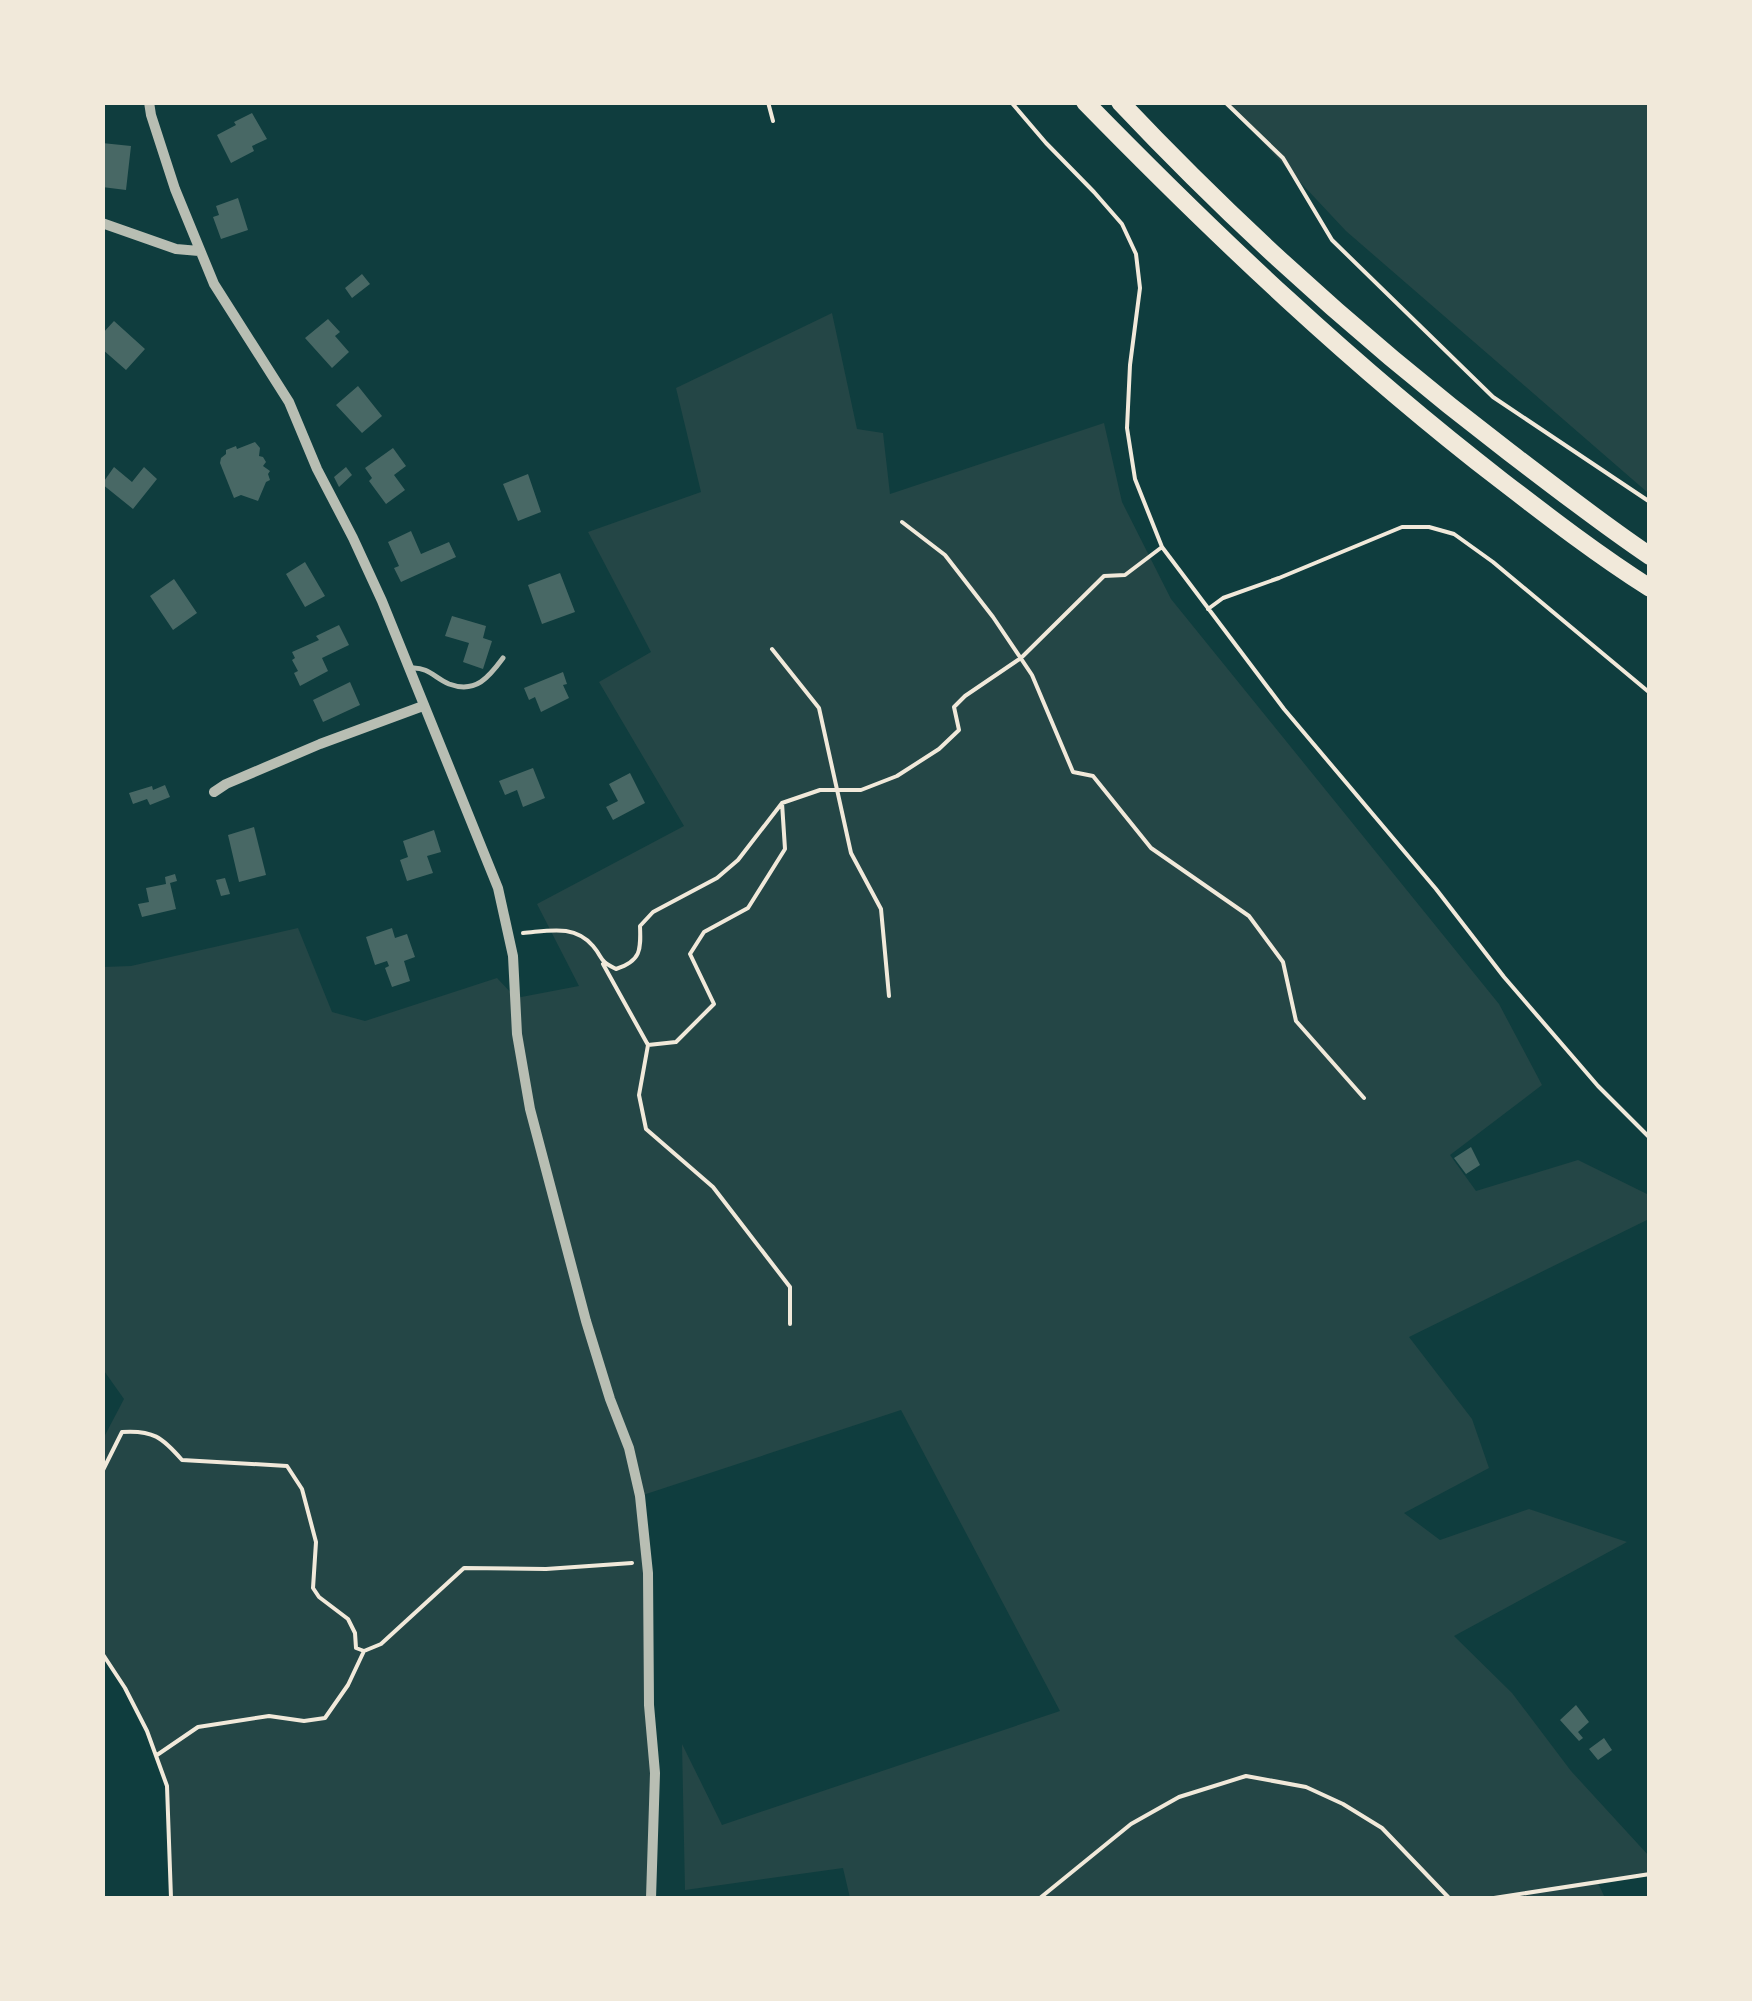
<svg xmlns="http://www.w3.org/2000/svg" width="1752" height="2001" font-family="'IBM Plex Serif',serif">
	<rect width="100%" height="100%" fill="#0f3d3e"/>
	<path fill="#244646" d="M1226,103H1649L1650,484L1647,492L1346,231Z
		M832,313L857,429L883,433L890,494L1104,423L1122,502L1171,599L1499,1004L1542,1085L1450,1155L1476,1191L1578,1160L1649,1195V1219L1409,1337L1472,1419L1489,1468L1404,1513L1440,1540L1529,1509L1627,1542L1454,1636L1512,1693L1571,1771L1649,1856V1874L1598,1883L1605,1898H850L843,1868L685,1890L682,1744L722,1825L1060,1711L901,1410L640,1496L655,1773L651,1898H171L167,1786L147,1731L125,1688L103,1653V1439L124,1399L102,1368L103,967L131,966L298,928L332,1012L365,1021L497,978L516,998L579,986L537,904L684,826L599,682L651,652L588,532L701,492L676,388Z"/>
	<path fill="#486865" d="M252,113L267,139L252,146L254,151L231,163L217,135L236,125L234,122Z
		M102,143L131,146L126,190L102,187Z
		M238,198L248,230L221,239L213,217L219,215L216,206Z
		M362,274L370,284L352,298L345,288Z
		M328,319L340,332L335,336L349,352L332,368L305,338Z
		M114,321L145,349L126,370L102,349V334Z
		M358,386L382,416L362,433L336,405Z
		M255,442L260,448L259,456L263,457L266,462L263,466L270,471L268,474L270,480L266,482L258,501L241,495L234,498L220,463L221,458L226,454V450L236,446L237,449Z
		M393,448L406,466L394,475L405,490L386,504L369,481L372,478L365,468Z
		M114,467L132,482L144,467L157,479L133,509L102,484Z
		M346,467L352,475L339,487L334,477Z
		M528,474L541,512L518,521L503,484Z
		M411,531L421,554L449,542L456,557L401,582L394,568L399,566L388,542Z
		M305,562L325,596L305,607L286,574Z
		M560,573L575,612L542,624L528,585Z
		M174,579L197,613L173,630L150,596Z
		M452,616L486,626L483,638L492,641L483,669L463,662L469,643L445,636Z
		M339,625L349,645L322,658L328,671L300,686L294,673L298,671L292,660L295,658L292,652L319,640L316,636Z
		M563,672L567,684L563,685L569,698L541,712L535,697L529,700L524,688Z
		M350,682L360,705L323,722L313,700Z
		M533,768L545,798L523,807L517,790L505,795L499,781Z
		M630,773L645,803L613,820L606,807L618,801L609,784Z
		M165,785L170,797L150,805L147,799L133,804L129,793L152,786L153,790Z
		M254,827L266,875L239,882L228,835Z
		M434,830L441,852L427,856L433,873L407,881L400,860L408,857L403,841Z
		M175,874L177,881L170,883L176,909L142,917L138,904L149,902L146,888L166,884L165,877Z
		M225,878L230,894L221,896L216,880Z
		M392,928L395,938L407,934L415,957L404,961L410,981L392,987L385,968L389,966L387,961L375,965L366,937Z
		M1471,1147L1480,1165L1466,1174L1454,1158Z
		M1576,1705L1589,1722L1578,1732L1583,1738L1579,1741L1560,1720Z
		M1604,1738L1612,1750L1598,1760L1589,1749Z"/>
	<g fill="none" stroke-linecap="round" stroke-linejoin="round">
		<path stroke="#f1e9da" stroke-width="4" d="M768,102L773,121
			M1011,102L1046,143L1094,192L1122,224L1136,254L1140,288L1130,365L1127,428L1135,479L1162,547L1284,709L1436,889L1504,977L1598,1086L1650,1138
			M1225,102L1283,158L1332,240L1493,397L1650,502
			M902,522L945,555L993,617L1032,675L1073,772L1093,776L1151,848L1249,916L1283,962L1296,1021L1364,1098
			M1208,609L1223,598L1279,578L1402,527H1429L1454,534L1493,562L1650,693
			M772,649L819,708L851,853L881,909L889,996
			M523,933C549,931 574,924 593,946C604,959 598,960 616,969C641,961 641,950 640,926L653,912L717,878L738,860L782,803L820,790H861L897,776L939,749L959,730L954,707L965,696L1021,658L1104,576L1125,575L1162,547
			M603,964L648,1045L639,1095L646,1129L713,1187L790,1287V1324
			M648,1045L676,1042L714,1004L690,954L704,932L748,908L785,849L782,803
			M102,1472L122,1432C153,1430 162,1437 182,1460L287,1466L302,1489L316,1542L313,1588L319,1597L348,1619L355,1633L356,1648L364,1651L381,1644L464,1568L546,1569L632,1563
			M102,1653L125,1688L147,1731L167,1786L171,1898
			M157,1755L198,1727L269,1716L304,1721L325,1718L348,1685L364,1651
			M1040,1898L1131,1824L1179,1797L1246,1776L1306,1787L1343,1804L1382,1828L1449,1898
			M1494,1898L1650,1874"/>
		<path stroke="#b8beb3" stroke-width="5" d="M412,668C428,667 435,678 449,684C476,694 489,677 503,658"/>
		<path stroke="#b8beb3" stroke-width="10" d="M149,102L151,115L175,189L214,284L289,402L317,469L353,538L382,601L498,888L513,956L517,1034L530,1109L586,1321L610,1399L629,1448L640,1496L648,1573L649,1705L655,1773L651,1898
			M102,223L176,249L199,251
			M214,792L226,784L320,744L423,706"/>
		<path stroke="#f1e9da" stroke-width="18" d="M1085,102C1217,237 1353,366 1502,481C1550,518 1598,555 1650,588
			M1120,102C1240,229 1370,346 1509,452C1555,487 1601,523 1650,556"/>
	</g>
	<rect width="1752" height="2001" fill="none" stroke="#f1e9da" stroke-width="210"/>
</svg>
